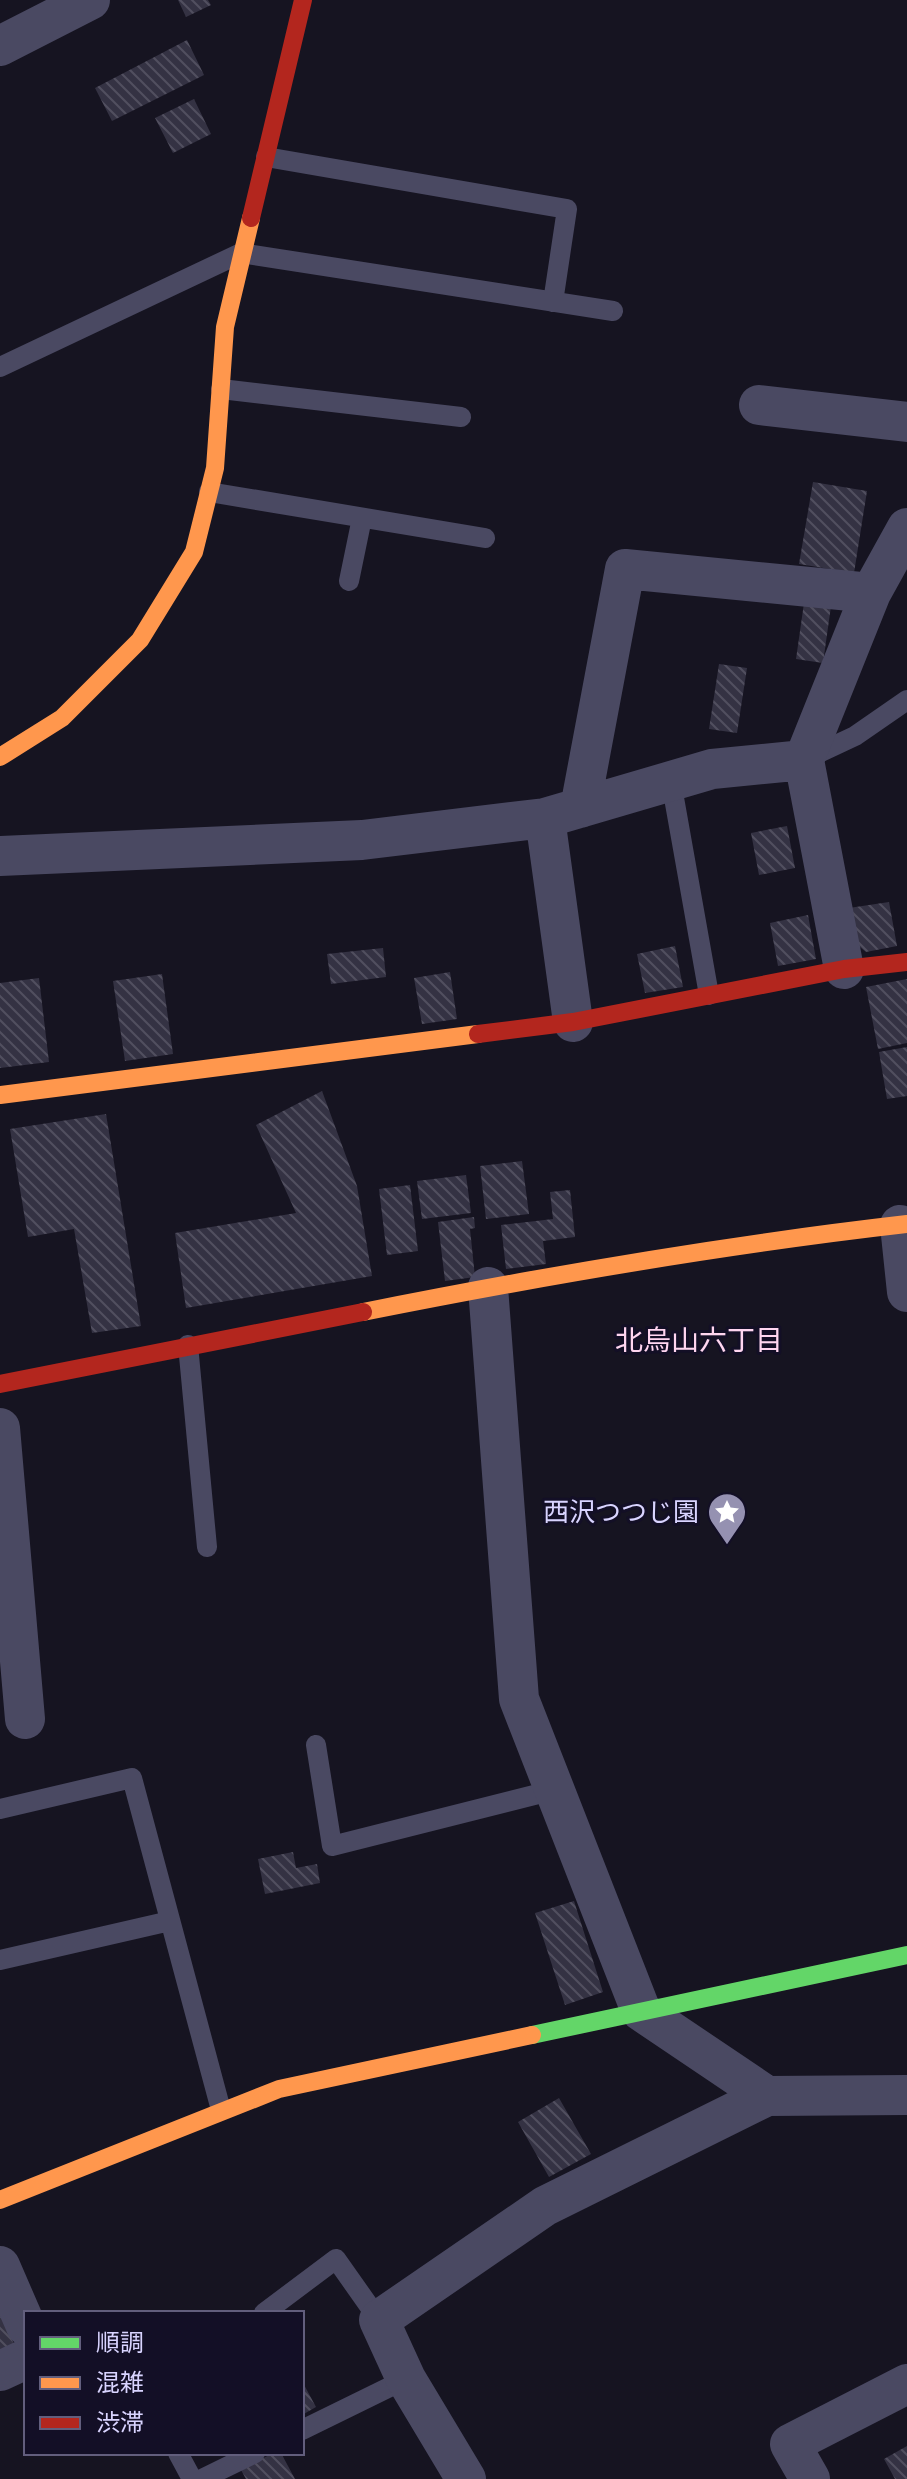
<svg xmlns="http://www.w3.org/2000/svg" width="907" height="2479" font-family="Lato,'Noto Sans JP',sans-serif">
	<defs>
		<pattern id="building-back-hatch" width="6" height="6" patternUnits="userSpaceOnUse" patternTransform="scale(2)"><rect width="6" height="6" fill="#343243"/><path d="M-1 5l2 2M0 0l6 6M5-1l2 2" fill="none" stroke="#514f5f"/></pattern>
	</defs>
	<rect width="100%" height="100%" fill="#161421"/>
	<path fill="url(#building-back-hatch)" d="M178,0H208L211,5L186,17Z
		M187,40L204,75L112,121L95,88Z
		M194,99L211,134L173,153L155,118Z
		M813,482L867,491L854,573L799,564Z
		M804,603L831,606L823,663L796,659Z
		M719,664L747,668L737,733L709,729Z
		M787,826L795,868L759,875L751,833Z
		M889,902L897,946L866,952L855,943L849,908Z
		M808,915L816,959L778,966L770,923Z
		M675,946L683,987L645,993L637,954Z
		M383,948L386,977L331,984L327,954Z
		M450,972L457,1019L422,1024L414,978Z
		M162,974L173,1054L125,1061L113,981Z
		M39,978L49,1062L0,1068V983Z
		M907,979V1043L878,1049L866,987Z
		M907,1047V1096L887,1099L879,1052Z
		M322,1091L357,1186L372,1276L186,1308L175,1233L296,1213L256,1125Z
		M106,1114L141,1326L92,1333L74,1229L28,1237L10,1129Z
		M522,1161L529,1214L486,1219L480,1166Z
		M466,1175L471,1213L422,1219L417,1181Z
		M410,1185L418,1251L387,1255L379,1189Z
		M570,1190L575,1237L543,1241L546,1264L506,1269L501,1225L553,1219L550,1192Z
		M474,1217L475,1228L470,1229L475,1277L445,1281L438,1222Z
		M293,1852L296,1868L317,1864L320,1883L265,1894L258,1859Z
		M574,1901L603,1992L565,2005L535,1913Z
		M559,2098L591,2154L549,2177L518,2122Z
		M0,2315L14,2344L0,2351Z
		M302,2381L316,2407L302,2415Z
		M907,2446V2479H895L884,2459Z
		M273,2453H281L295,2479H246L241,2470Z"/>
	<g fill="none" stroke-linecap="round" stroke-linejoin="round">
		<path stroke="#4a4962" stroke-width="20" d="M266,157L567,209L553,302
			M0,367L241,253L613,311
			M221,389L461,417
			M209,492L485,538
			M349,581L362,518
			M808,758L855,736L907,700
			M671,781L709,995
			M188,1345L207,1547
			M316,1745L332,1846L554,1790
			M0,1809L132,1778L221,2110
			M0,1960L170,1921
			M264,2313L336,2259L379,2320
			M302,2430L406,2379
			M178,2453L192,2479
			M202,2479L255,2453"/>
		<path stroke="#4a4962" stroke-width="40" d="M0,46L90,0
			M759,405L907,422
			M580,808L625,569L871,593
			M545,818L573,1022
			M0,856L362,840L545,818L712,769L804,760
			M844,969L804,760L871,593L907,528
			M900,1225L907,1292
			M488,1287L519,1699L641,2011L767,2096
			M0,1428L25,1719
			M0,2266L26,2326
			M0,2371L26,2359
			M466,2479L406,2379L379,2320L545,2206L767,2096L907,2095
			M810,2479L790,2444L907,2384"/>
		<path stroke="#63d668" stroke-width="18" d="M532,2035L907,1955"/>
		<path stroke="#ff974d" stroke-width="18" d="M0,757L62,718L140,640L194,552L215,468L225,327L251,218
			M0,1095L478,1034
			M363,1312C543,1276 724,1245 907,1224
			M0,2200L279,2089L532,2035"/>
		<path stroke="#b3261e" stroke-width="18" d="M251,218L303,0
			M478,1034L573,1022L844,969L907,962
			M0,1384L363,1312"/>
	</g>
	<defs>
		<g id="sight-pin" transform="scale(2)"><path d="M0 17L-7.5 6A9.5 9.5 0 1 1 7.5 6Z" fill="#9591b1" stroke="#130f26"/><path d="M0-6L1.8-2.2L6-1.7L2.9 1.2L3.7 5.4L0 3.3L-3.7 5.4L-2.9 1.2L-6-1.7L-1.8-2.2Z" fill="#fff"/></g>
	</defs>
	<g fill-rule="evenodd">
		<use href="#sight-pin" x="727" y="1512"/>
	</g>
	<g text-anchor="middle" stroke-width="6" stroke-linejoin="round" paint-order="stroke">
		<g font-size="26" fill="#d9d4ff" stroke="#130f26" text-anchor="end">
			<text x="699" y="1521">西沢つつじ園</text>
		</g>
		<g font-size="28" fill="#ffd6f0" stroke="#130f26">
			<text x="699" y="1350">北烏山六丁目</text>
		</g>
	</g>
	<rect x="24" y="2311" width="280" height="144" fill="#130f26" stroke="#625e7d" stroke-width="2"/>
	<rect x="40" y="2337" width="40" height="12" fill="#63d668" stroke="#625e7d" stroke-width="2"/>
	<text x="96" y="2351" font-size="24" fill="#d9d4ff">順調</text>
	<rect x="40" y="2377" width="40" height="12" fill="#ff974d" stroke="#625e7d" stroke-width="2"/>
	<text x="96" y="2391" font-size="24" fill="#d9d4ff">混雑</text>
	<rect x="40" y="2417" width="40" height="12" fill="#b3261e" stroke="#625e7d" stroke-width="2"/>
	<text x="96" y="2431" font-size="24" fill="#d9d4ff">渋滞</text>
</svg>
